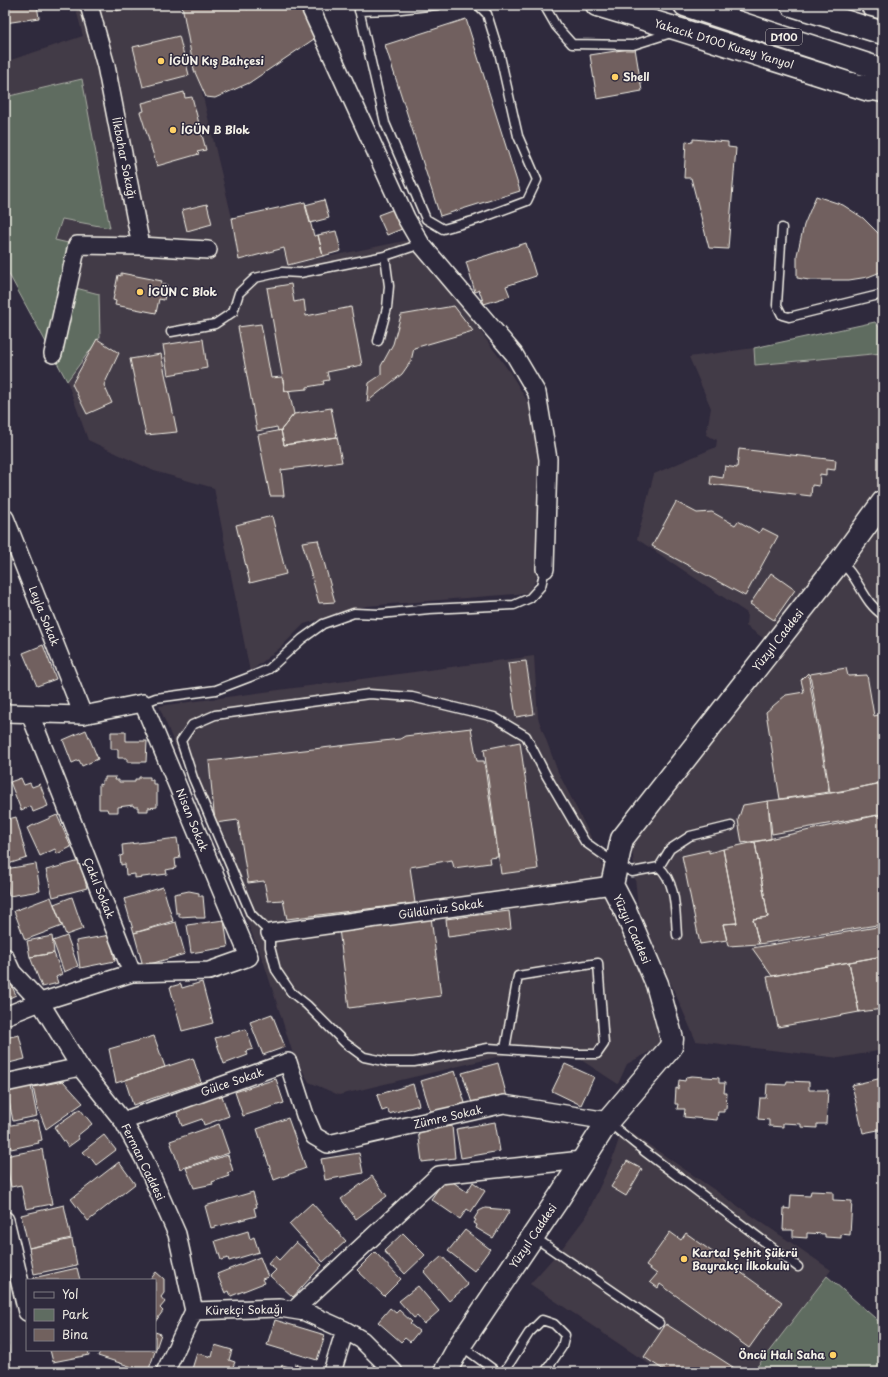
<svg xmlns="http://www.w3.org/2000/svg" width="888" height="1377" font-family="'Playpen Sans',sans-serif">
	<rect width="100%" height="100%" fill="#2f2a3d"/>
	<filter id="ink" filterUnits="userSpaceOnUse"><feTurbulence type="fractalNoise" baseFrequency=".025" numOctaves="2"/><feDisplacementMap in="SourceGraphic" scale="8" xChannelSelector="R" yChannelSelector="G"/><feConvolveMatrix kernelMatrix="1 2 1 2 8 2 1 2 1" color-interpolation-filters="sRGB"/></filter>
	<g filter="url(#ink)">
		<path fill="#433a47" d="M75,5H181L232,218L239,259L284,248L288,265L414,239L511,374L528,402L538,426L541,466L536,580L528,593L366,606L304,624L281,647L250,672L214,488L154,471L88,440L67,381L100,337L67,286L55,240L62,219L110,228L81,79L5,97V62L83,36Z
			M754,348L755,365L883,353V478L857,523L766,640L746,626L747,613L637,539L654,474L716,447L717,440L706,435L711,408L689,357Z
			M883,519V1050L839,1058L696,1041L638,908L632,846L871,539Z
			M534,656L538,718L558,772L589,833L620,907L666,1035L660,1046L627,1064L618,1084L572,1054L513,1053L339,1095L309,1082L293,1054L264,963L159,706Z
			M623,1127L831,1270L753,1372H661L530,1284L563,1247L585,1218L611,1163Z"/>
		<path fill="#5f6c61" stroke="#aaaea4" d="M82,79L110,228L62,219L55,240L77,245L68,286L99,294L100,337L67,381L5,267V97Z
			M875,322L883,332V353L755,365L754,348Z
			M827,1276L883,1325V1372H753Z"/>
		<path fill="#71615e" stroke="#f4f1e8" d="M5,5H37L39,18L5,23Z
			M114,5H147L132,10L131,7L116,11Z
			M182,5H235L248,9L249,5H303L317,37L249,83L215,98L206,97L194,70Z
			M235,5H249L248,9Z
			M466,19L520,191L440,216L385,45Z
			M179,36L189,75L143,87L133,47Z
			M635,48L642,91L597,99L590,55Z
			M184,92L185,98L192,97L206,150L197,152L199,154L157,166L140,112L144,111L142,103Z
			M693,139L728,142V147L736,148L728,249L709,248L691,178H684L686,141L693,142Z
			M816,196L843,205L863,218L883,238V271L868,277L849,280H809L797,278V255L804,225Z
			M324,200L329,218L310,223L305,205Z
			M305,202L314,236L318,235L323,256L288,265L284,248L239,260L232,218Z
			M207,204L212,224L187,231L182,210Z
			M394,209L402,229L387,235L378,215Z
			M336,231L341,251L323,256L318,235Z
			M526,243L536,276L506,286L510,296L484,304L479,290L475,292L466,262Z
			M121,273L162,281L161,283L167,285L164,300L159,299L156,313L115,305L116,301L113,300L118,275L121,276Z
			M291,284L294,302L304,300L306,316L351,307L362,365L327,372L329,380L323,381L324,384L307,387V389L285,391L267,288Z
			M454,306L473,331L414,348L411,361L402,374L367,402L369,383L381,375V366L393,344L401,315Z
			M261,324L271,378L282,377L285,391H289L294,414L281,430L278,431L277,427L257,431L238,327Z
			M97,339L119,353L104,385L112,403L87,414L72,384Z
			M203,339L207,368L168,375L163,345Z
			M161,354L177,432L146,435L130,359Z
			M331,408L337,437L284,445L281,430L294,414Z
			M281,430L284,445L337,437L342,462L281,470L284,496H270L258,435Z
			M739,449L836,460L835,470L826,469V475L820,474L819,486L812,485L811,496L710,484L711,476L723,478L725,466L737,468Z
			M676,502L697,513L712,512L735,525L738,521L759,533L762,528L778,536L745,596L652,546Z
			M272,516L286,574L250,583L236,525Z
			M318,540L335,602L319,603L302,542Z
			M771,573L795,590L774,620L750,604Z
			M43,645L56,679L37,686L23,653Z
			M5,648L11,666L8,667L5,673Z
			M526,661L534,714L516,717L508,663Z
			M846,668L848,676L867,675L874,716L883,714V783L830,793L810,674Z
			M808,673L829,792L780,799L766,712L786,695L804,692L801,680Z
			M471,728L477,761H484L498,857L489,858L490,863L454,868L452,860L410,867L415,903L287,919L283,900L268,901L264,881L248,883L238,820L215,823L209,761L400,739L405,736Z
			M86,730L98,759L82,766L79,760L72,763L63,740Z
			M111,732H126V741H147L146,762H127V758H118V749H111Z
			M520,742L538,869L501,874L484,749Z
			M105,777H116L115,780H119V782H135V779H139V777H150V780H153V784H157V807L148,808V811H138V807H134L133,805L118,807V812H108L107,809H99V784L102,785V780H105Z
			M21,778L24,785L30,783L32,787L40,784L48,806L33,812L31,806L21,810L10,782Z
			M879,783H883V793L880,792Z
			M879,783L883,814L772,834L768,801L846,791Z
			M768,801L771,839L742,843L738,820L743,805Z
			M883,814V924L759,944L753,919L768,917L755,842Z
			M57,815L71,847L57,854L55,849L40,856L27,828Z
			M16,817L27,858L5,865V820Z
			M177,838L180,858L175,859L176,868L166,870L167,874L135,878V874L126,875L125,864L121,865L120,856L123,855L122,845Z
			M755,842L768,917L753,919L759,944L728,946L723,924L737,923L723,849Z
			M723,849L737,923L723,924L727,940L700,944L682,856L709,850V853Z
			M80,861L87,888L53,897L46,870Z
			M36,864L40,891L9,896L5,869Z
			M163,887L173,921L134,933L124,899Z
			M189,891L199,893V896H203L205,918H196V916L179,917V913H176L174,894Z
			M51,897L62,926L25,940L14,911Z
			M72,897L83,929L66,935L54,904Z
			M509,911L511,929L448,937L446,919Z
			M431,917L441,996L349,1008L339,929Z
			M224,920L228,947L191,953L187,925Z
			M176,922L185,954L143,966L134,933Z
			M883,926V956L772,976L752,948Z
			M110,935L115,961L80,968L76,941Z
			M52,936L54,953L30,957L27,941Z
			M67,936L78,966L64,972L53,941Z
			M54,953L62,974L56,977L58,983L42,987L30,957Z
			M883,956V1009L859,1012L849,962Z
			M849,962L859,1012L778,1027L767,977Z
			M5,972L16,995L5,1000Z
			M202,982L213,1023L182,1031L170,987L181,984L182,988Z
			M272,1014L285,1047L263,1055L250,1022Z
			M246,1029L253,1049L246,1051L248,1055L224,1064L215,1038Z
			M19,1035L25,1059L5,1064V1038Z
			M154,1036L165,1067L116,1083L109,1049Z
			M193,1058L201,1082L133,1105L125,1080Z
			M498,1063L507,1097L472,1103L462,1073Z
			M565,1064L594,1077L581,1105L552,1091Z
			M455,1071L465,1103L431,1113L421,1081Z
			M692,1076L719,1078V1083H725L724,1093H727L726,1109H724V1112H718L717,1120L684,1117L685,1109H677L678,1104H675L676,1088L678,1089L679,1080L685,1081L686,1077Z
			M882,1078L883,1129L863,1133L852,1085Z
			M276,1079L284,1103L243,1116L235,1092Z
			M63,1081L83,1103L46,1129L37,1106L33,1087Z
			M787,1081L809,1082V1090H828L826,1124H817V1128L801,1127V1124L783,1123V1127L769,1126V1120L758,1119L760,1098H766L767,1084L786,1085Z
			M413,1084L419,1105L389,1114L388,1109L382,1111L377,1095Z
			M31,1086L37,1116L13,1121L7,1091Z
			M221,1093L229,1116L204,1125L202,1119L182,1126L176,1109Z
			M80,1109L92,1124L77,1136L79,1139L68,1147L54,1127Z
			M288,1118L306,1168L274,1180L257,1129Z
			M38,1120L42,1140L38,1141L39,1143L11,1149L6,1126Z
			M495,1122L500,1151L461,1158L456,1129Z
			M219,1124L229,1153L180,1169L170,1141Z
			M452,1126L455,1158L422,1162L418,1130Z
			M104,1135L116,1150L96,1165L90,1157L85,1155L82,1152Z
			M42,1149L52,1204L26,1209L21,1185L11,1187L5,1156Z
			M359,1153L363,1173L325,1180L321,1159Z
			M228,1155L233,1171L227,1173L229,1176L212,1182L213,1184L194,1188L186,1168Z
			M627,1161L642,1169L626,1196L611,1187Z
			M119,1162L135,1184L88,1221L71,1199Z
			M372,1176L387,1196L356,1219L341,1199Z
			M450,1180L467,1192L473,1182L485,1191L471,1212L467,1209L460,1219L431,1199L443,1182L446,1184Z
			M811,1191L833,1192V1200L852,1201L850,1235L841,1234V1238L825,1237V1234L807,1233V1238L793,1237V1230H783L784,1208L790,1209L791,1195L810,1196Z
			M253,1192L257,1207L254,1208L256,1216L211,1228L205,1206Z
			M312,1203L346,1241L323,1262L289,1224Z
			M64,1205L71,1238L29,1248L21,1215Z
			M485,1208L510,1210L493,1238L476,1228L477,1225L474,1223L476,1220L474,1219L479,1211Z
			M465,1230L490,1249L474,1271L448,1251Z
			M248,1231L250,1239L254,1237L259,1252L229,1261L228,1258L221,1260L215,1241Z
			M670,1232L681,1240L686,1233L782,1302L749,1348L660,1284L658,1288L650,1282L657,1274L646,1266Z
			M403,1233L425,1255L405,1274L384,1251Z
			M72,1239L77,1265L34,1274L29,1248Z
			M296,1242L322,1265L293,1297L270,1276L276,1270L268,1264L275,1256L279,1260Z
			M375,1252L401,1279L384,1296L357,1270Z
			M442,1256L468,1285L449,1301L424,1272Z
			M260,1257L268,1277L262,1279L264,1283L231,1296L229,1291L225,1293L217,1274Z
			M77,1268L80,1280H34L33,1278Z
			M156,1272L164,1279V1293L161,1297L165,1302L160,1308L163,1311L155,1322V1280H150Z
			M418,1286L439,1311L424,1324L417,1316L414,1318L399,1301Z
			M5,1295L8,1313L5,1314Z
			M390,1308L396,1313L399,1310L412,1322L410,1324L419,1331L410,1342L405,1338L401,1342L378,1322Z
			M275,1320L325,1335L317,1360L267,1345Z
			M666,1324L733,1367L730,1372H667L644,1357Z
			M5,1327L8,1343H5Z
			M155,1332L161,1334L148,1372L98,1356L101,1350H155Z
			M8,1345L10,1365L5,1366V1346Z
			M215,1345L232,1350L229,1360L235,1362L232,1369L235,1372H191L197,1353L212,1357Z
			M50,1350H88L89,1355L53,1362Z
			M295,1364L310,1369L309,1372H280L282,1365L294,1368Z
			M85,1368L99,1372H84Z"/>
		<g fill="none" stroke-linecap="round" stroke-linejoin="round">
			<g stroke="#f4f1e8" stroke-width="11">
				<path id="lane" d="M358,5L385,123L426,219L443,229L476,220L527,201L537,180L518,136L500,56L487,14L478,5
					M544,5L556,26L572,44L633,45L671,33
					M359,11L392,10L437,5
					M782,228L777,305L782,315L789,317L883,294
					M171,332L215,324L233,312L239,293L255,278L282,272L300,273L385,256L421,244
					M378,341L387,308L389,286L385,256
					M841,562C860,579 863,602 883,615
					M143,703L156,698L216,690L250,677L269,669L302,639L323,624L354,613L380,614L429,609L514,605L530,598L541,586L545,569
					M659,867L670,849L690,836L731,826
					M505,1049L518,976L598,963L604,1044L597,1054H576L488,1048L414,1062H388L364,1057L345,1043L307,1005L291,992L276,970L270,947V933L251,914L193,778L181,741L192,725L215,715L369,694L412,697L494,717L526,736L546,775L585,842L616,864L632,872L659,867C677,883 675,912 677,935
					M608,1122L644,1151L798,1267
					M534,1237L659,1323
					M460,1345L497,1372
					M504,1372L529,1333L542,1320L554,1324L565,1335L562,1347L545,1372"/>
			</g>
			<g stroke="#f4f1e8" stroke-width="20">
				<path id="street" d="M89,5L106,66L141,246L208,250
					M309,5L406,218L421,244L514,354L537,393L548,459L545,569
					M53,354L77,245L141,246
					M5,518L83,715
					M5,713L83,715L143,703L249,957L209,971L132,973
					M270,933L612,885
					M5,957L12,972L40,1002L80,1067L123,1121L144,1159L177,1234L194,1311L165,1372
					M5,1016L40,1002L132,973L30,714
					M5,1083L80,1067
					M123,1121L288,1062L305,1115L314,1136L328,1144L504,1104L608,1121
					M5,1220L27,1312
					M294,1310L439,1175L582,1160
					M194,1311L280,1308L305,1312L345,1330L362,1340L394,1372
					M332,1372L345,1330"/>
			</g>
			<g stroke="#f4f1e8" stroke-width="25">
				<path id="secondary" d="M597,5L681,30L869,90
					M872,5L883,8
					M445,1372L460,1345L560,1196L608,1121L671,1047L672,1039L657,984L626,912L612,885L622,839L840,561L883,502"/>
			</g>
			<g stroke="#f4f1e8" stroke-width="25">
				<path id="highway" d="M685,5L883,70
					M792,5L883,33
					M851,84L883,91"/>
			</g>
			<use href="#lane" stroke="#2f2a3d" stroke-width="8"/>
			<use href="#street" stroke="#2f2a3d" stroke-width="17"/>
			<use href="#secondary" stroke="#2f2a3d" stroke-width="22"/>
			<use href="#highway" stroke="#2f2a3d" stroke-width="22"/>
		</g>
	</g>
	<g fill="#ffd166" stroke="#2f2a3d" stroke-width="1.5">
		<circle cx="161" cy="61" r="4"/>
		<circle cx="615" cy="77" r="4"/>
		<circle cx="173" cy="130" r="4"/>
		<circle cx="140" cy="292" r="4"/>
		<circle cx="684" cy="1259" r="4"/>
		<circle cx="833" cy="1355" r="4"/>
	</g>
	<g text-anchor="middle" stroke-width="3" stroke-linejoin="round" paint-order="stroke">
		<rect fill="#2f2a3d" stroke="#b9b5b5" stroke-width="1" x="766" y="29" width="36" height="16" rx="3"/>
		<g font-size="10" font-weight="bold" fill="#f4f1e8">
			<text x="784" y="41">D100</text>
		</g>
		<g font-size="11" fill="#f4f1e8" stroke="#2f2a3d">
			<text transform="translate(724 44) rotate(17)" y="4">Yakacık D100 Kuzey Yanyol</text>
			<text transform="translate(124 158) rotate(79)" y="4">İlkbahar Sokağı</text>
			<text transform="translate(44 616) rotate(68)" y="4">Leyla Sokak</text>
			<text transform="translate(778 640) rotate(-52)" y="4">Yüzyıl Caddesi</text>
			<text transform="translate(192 820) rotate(68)" y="4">Nisan Sokak</text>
			<text transform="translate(99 888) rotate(68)" y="4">Çakıl Sokak</text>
			<text transform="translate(441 909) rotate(-8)" y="4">Güldünüz Sokak</text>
			<text transform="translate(632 929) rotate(66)" y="4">Yüzyıl Caddesi</text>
			<text transform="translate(232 1082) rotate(-19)" y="4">Gülce Sokak</text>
			<text transform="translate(448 1117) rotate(-13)" y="4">Zümre Sokak</text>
			<text transform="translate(143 1162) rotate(64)" y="4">Ferman Caddesi</text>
			<text transform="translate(533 1236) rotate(-56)" y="4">Yüzyıl Caddesi</text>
			<text transform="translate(244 1310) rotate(-1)" y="4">Kürekçi Sokağı</text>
		</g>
		<g font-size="11" font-weight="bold" fill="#f4f1e8" stroke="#2f2a3d" text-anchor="start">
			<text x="169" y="65">İGÜN Kış Bahçesi</text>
			<text x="623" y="81">Shell</text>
			<text x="181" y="134">İGÜN B Blok</text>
			<text x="148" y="296">İGÜN C Blok</text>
			<text x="692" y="1257">Kartal Şehit Şükrü<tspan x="692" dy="13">Bayrakçı İlkokulu</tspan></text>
			<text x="825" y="1359" text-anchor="end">Öncü Halı Saha</text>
		</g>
	</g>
	<rect width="888" height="1377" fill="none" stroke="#2f2a3d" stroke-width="20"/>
	<rect x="10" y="10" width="868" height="1357" fill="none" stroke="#f4f1e8" stroke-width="1.5" filter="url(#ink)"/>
	<rect x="26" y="1279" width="130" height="72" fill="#2f2a3d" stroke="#7e7a81"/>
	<rect x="34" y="1292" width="20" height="6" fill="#2f2a3d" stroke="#7e7a81"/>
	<text x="62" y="1299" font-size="12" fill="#f4f1e8">Yol</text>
	<rect x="34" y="1309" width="20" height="12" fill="#5f6c61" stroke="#7e7a81"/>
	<text x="62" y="1319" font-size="12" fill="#f4f1e8">Park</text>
	<rect x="34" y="1329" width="20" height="12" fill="#71615e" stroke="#7e7a81"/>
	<text x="62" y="1339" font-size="12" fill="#f4f1e8">Bina</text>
</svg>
